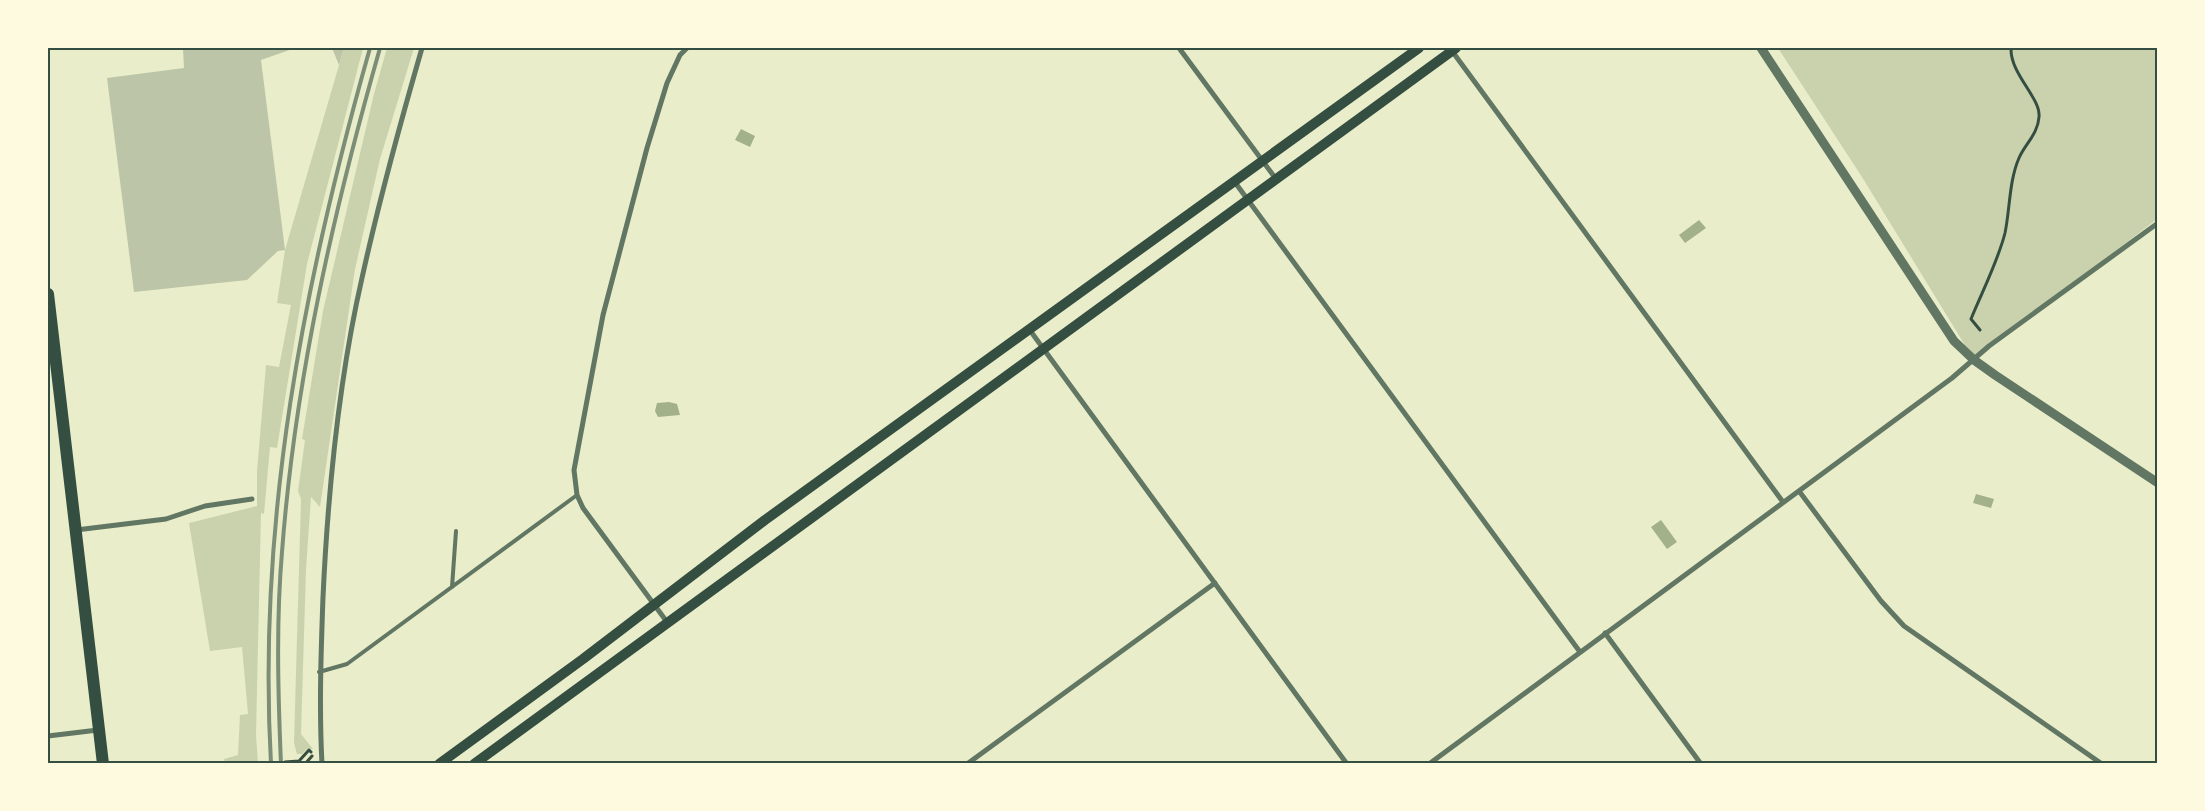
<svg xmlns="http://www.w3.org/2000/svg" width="2205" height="811" font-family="Merriweather,serif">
	<rect width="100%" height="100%" fill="#e9edc9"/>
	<path fill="#cad2ad" d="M344,48H363L307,264L277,448L270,447L264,514L261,513L256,735L258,763H225L224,759L238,755L240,715L248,714L242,647L210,651L189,523L257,506V471L266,365L279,367L291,305L277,303L285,250Z
		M387,48H414L380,159L355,269L320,507L311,497L306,569L301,734L313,749H307L302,754H297L294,743L301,499L298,491L305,440L302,439L323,311L374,94Z
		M1778,48H2157V219L1974,360L1862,177Z"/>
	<path fill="#a3b18a" d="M741,129L755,136L750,147L735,140Z
		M1699,220L1706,228L1685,243L1679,235Z
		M669,402L677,404L680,415L658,417L655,411L657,403Z
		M1976,494L1994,499L1991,508L1973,503Z
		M1661,520L1677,542L1667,549L1651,527Z"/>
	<path fill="#bcc5a7" d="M183,48H295L261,60L285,250L278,251L247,280L134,292L107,78L184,68Z
		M332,48H344L339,65Z"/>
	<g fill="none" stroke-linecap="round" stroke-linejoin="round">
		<path stroke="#344e41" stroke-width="3" d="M1980,330L1971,319C1982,292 1998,261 2005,233C2010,209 2009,181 2019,158C2025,144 2038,134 2039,117C2041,98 2010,74 2011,48
			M285,762L299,761L309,750L311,752
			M305,764L312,756"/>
		<path stroke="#617663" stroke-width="4" d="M452,587L456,531
			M319,672L347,664L577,495"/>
		<path stroke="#617663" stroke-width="5" d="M1179,48L1276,179
			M1452,51L1783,502
			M1234,181L1580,652
			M1029,329L1347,764
			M1799,491L1881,601L1904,626L2102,764
			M76,530L166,519L205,506L252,499
			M667,622L583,508L577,495L574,470L603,315L647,148L667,83L680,55L687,48
			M1605,633L1701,764
			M48,736L98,730
			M322,764C319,708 321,653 323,597C328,490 338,383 362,278C379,201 400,124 422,48
			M967,764L1215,583
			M1429,764L1952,378L1989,346L2158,223"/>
		<path stroke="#617663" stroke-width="9" d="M1761,48L1954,341L1974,360L1995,375L2158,483"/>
		<path stroke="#344e41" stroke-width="10" d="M439,764L583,659L765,520L1419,48
			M474,764L1456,48"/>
		<path stroke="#344e41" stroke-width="12" d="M48,294L103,764"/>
		<path stroke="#7c8e77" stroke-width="4" d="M271,764C257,519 304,281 370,48
			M281,764C278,693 276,622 282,552C295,380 333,213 380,48"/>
	</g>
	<rect width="2205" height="811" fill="none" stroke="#fefae0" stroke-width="98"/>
	<rect x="49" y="49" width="2107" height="713" fill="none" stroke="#344e41" stroke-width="2"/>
</svg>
